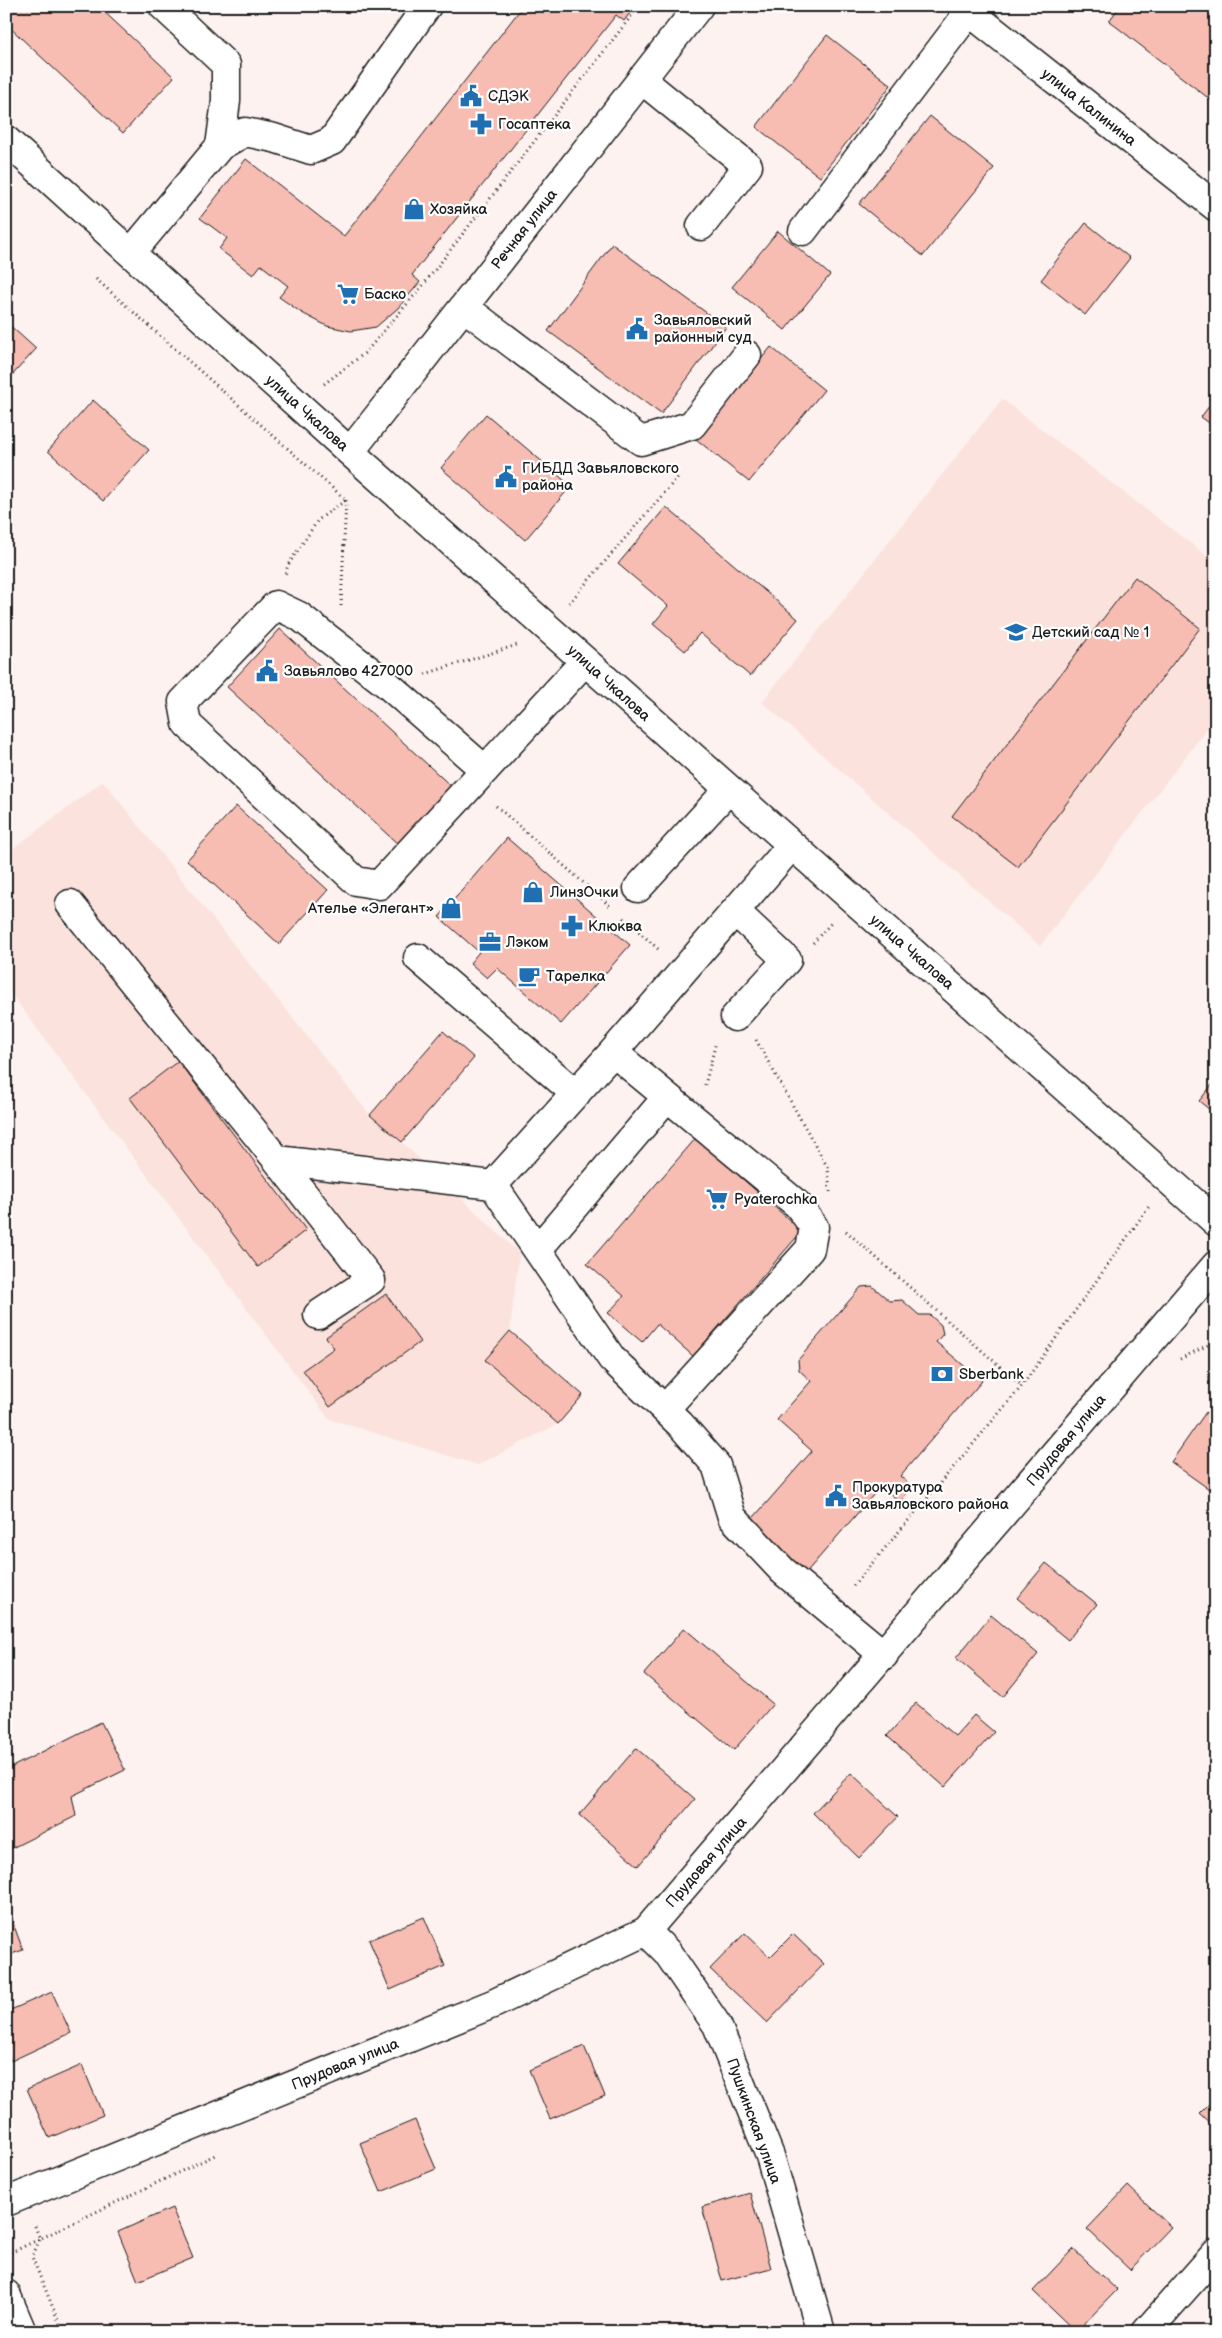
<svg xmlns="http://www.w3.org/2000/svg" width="1222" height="2338" font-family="'Balsamiq Sans',sans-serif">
	<rect width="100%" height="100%" fill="#fdf2f0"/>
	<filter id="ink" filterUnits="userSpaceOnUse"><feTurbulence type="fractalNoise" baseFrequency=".02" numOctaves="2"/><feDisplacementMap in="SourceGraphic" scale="10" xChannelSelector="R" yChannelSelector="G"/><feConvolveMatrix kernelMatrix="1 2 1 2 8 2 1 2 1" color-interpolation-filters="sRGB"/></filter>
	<g filter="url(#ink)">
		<path fill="#fbe2dd" d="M1002,399L1216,563V717L1040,946L762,702Z
			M103,781L370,1115L402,1142L519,1253L510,1331L583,1395L558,1424L478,1465L329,1419L6,987V854Z"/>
		<path fill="#f7bcb2" stroke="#1c1c1c" d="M6,6H98L174,77L123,133L6,24Z
			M523,6H635L624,21L616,15L412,275L420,282L398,308L376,327L351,331L327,326L302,313L279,297L288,286L261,265L253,275L219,249L227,238L200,218L246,159L344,236Z
			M1120,6H1209L1216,11V104L1109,21Z
			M827,35L891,85L820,177L756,127Z
			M930,116L994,168L923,256L859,204Z
			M1086,223L1130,258L1085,315L1041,280Z
			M778,231L830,275L785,330L732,287Z
			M612,244L726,327L661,414L548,331Z
			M6,322L36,349L6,382Z
			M771,347L824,390L749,482L696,439Z
			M1216,397V428L1201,417Z
			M93,400L149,450L103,501L48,451Z
			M486,414L571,486L525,540L441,468Z
			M666,507L798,619L750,676L700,633L685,651L653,624L668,606L618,564Z
			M1135,577L1200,628L1018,867L952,816Z
			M280,629L453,788L400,846L227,687Z
			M236,806L328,890L279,944L187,860Z
			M507,838L630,945L561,1024L497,968L487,978L470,963L479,952L439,917Z
			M443,1031L474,1058L402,1142L370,1115Z
			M178,1061L306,1230L258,1267L130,1098Z
			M1216,1080V1115L1199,1101Z
			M696,1138L802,1231L693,1356L657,1324L642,1342L608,1313L624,1296L587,1264Z
			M872,1286L890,1301L902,1300L919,1315H930L941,1325L943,1334L936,1342L982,1381L900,1476L912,1487L900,1502L881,1486L804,1575L747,1525L812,1451L777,1420L811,1381L799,1370L798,1360L861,1287Z
			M386,1294L420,1342L330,1407L303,1370L334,1348L326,1337Z
			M510,1331L583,1395L558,1424L485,1360Z
			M1206,1412L1216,1418V1494L1171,1462Z
			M1046,1563L1097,1604L1068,1640L1017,1598Z
			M991,1615L1038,1654L1003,1697L956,1658Z
			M684,1628L773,1704L734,1750L644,1674Z
			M916,1703L955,1736L974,1715L994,1732L945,1787L887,1736Z
			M101,1722L125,1770L72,1796L76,1816L8,1850L6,1846V1770Z
			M636,1748L695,1799L638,1866L579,1815Z
			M851,1773L898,1817L859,1858L813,1813Z
			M7,1907L23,1950L6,1956V1908Z
			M424,1917L445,1966L390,1990L369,1940Z
			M745,1933L770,1957L793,1934L824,1964L767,2023L710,1969Z
			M52,1992L71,2033L11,2061L6,2050V2012Z
			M584,2046L605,2096L550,2119L529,2070Z
			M82,2065L103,2115L49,2138L27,2089Z
			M1216,2097V2128L1200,2113Z
			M415,2120L436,2169L381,2192L360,2143Z
			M1128,2186L1171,2227L1130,2270L1087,2229Z
			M750,2193L771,2268L722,2281L702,2207Z
			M172,2208L193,2258L138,2281L118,2232Z
			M1073,2249L1117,2290L1076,2332L1033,2291Z"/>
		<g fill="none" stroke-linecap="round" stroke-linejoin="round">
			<g stroke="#1c1c1c" stroke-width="31">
				<path id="minor" d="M163,6L226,65V101L220,146
					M962,6L1216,207
					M641,79L748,166L701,226
					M6,140L350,452L1216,1222
					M803,231L969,12
					M131,253L220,146L245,132L274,138L311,150L332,141L427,6
					M464,307L641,441L692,425L747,355
					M350,452L699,6
					M485,770L388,685L299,616L276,605L183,702L187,724L356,881L379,885L585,661
					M638,888L729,789
					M70,904L277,1160L493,1185L613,1052L792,845
					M735,911L787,960L735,1017
					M418,958L576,1094
					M613,1052L798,1205L814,1227L810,1249L665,1409
					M277,1160L371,1280L318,1315
					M493,1185L612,1359L680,1424L716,1465L732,1517L783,1571L884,1655
					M538,1249L667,1097
					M646,1931L667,1952L717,2025L770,2156L821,2332
					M6,2202L495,2003L646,1931L1216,1265
					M6,2294L22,2332
					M1146,2332L1216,2253"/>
			</g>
			<path stroke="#1c1c1c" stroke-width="3" stroke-dasharray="1 4" stroke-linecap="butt" d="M96,279L346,500L318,520L288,565L285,575
				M324,384L365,353L424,284L639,6
				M569,603L678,477L674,465
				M341,606L346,500
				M425,674L517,645
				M496,806L610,906
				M624,918L658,949
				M813,943L832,922
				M756,1040L828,1168L830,1192
				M705,1085L716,1042
				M846,1231L1022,1386
				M1180,1359L1216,1341
				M853,1586L1022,1386L1150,1205
				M35,2226L40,2239L32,2257L63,2332
				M6,2255L215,2155"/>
			<use href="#minor" stroke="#fff" stroke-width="28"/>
		</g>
	</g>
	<defs>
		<g id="civic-bare" transform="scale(1.725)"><path d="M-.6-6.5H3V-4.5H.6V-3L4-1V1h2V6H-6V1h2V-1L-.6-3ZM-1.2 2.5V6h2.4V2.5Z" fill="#1f6fb2" stroke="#fff" stroke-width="2.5" paint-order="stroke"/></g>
		<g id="pharmacy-bare" transform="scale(1.725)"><path d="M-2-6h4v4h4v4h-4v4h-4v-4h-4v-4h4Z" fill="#1f6fb2" stroke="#fff" stroke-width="2.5" paint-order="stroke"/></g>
		<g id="shop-bare" transform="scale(1.725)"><path d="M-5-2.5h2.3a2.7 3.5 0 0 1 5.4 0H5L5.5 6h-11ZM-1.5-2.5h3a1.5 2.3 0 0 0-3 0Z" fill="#1f6fb2" stroke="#fff" stroke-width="2.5" paint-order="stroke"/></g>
		<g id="supermarket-bare" transform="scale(1.725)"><path d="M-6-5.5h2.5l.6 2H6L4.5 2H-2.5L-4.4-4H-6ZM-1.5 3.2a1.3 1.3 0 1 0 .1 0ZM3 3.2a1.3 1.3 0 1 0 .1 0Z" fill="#1f6fb2" stroke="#fff" stroke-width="2.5" paint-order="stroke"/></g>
		<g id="school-bare" transform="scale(1.725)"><path d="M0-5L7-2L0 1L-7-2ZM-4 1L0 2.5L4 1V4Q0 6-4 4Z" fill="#1f6fb2" stroke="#fff" stroke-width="2.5" paint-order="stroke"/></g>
		<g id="office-bare" transform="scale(1.725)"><path d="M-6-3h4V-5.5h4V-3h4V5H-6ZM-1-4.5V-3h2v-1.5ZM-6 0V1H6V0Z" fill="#1f6fb2" stroke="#fff" stroke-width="2.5" paint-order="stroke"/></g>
		<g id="cafe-bare" transform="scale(1.725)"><path d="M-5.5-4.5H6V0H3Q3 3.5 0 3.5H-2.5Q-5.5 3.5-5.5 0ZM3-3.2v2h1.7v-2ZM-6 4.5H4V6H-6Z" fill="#1f6fb2" stroke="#fff" stroke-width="2.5" paint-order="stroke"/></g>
		<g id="bank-bare" transform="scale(1.725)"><path d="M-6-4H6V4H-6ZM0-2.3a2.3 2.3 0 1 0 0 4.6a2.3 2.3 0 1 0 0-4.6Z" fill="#1f6fb2" stroke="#fff" stroke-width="2.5" paint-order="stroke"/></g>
	</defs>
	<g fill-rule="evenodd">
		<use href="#civic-bare" x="471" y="96"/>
		<use href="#pharmacy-bare" x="481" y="124"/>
		<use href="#shop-bare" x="414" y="209"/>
		<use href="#supermarket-bare" x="348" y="294"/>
		<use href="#civic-bare" x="637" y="329"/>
		<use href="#civic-bare" x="506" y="477"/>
		<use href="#school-bare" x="1016" y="632"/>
		<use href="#civic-bare" x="267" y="671"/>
		<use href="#shop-bare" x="533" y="892"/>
		<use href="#shop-bare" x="451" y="908"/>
		<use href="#pharmacy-bare" x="572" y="926"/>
		<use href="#office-bare" x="490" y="942"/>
		<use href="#cafe-bare" x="529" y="976"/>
		<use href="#supermarket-bare" x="717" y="1199"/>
		<use href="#bank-bare" x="942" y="1374"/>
		<use href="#civic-bare" x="836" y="1496"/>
	</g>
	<g text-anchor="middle" stroke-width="4.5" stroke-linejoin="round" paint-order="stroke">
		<g font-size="15" fill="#1c1c1c" stroke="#fff" text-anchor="start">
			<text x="488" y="101">СДЭК</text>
			<text x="498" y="129">Госаптека</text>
			<text x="430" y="214">Хозяйка</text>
			<text x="364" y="299">Баско</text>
			<text x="654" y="325">Завьяловский<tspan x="654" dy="17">районный суд</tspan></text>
			<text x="522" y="473">ГИБДД Завьяловского<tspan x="522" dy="17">района</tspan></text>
			<text x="1032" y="637">Детский сад № 1</text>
			<text x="284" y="676">Завьялово 427000</text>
			<text x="550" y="897">ЛинзОчки</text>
			<text x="434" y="913" text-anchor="end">Ателье «Элегант»</text>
			<text x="588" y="931">Клюква</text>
			<text x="506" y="947">Лэком</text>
			<text x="546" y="981">Тарелка</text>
			<text x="734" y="1204">Pyaterochka</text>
			<text x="959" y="1379">Sberbank</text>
			<text x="852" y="1492">Прокуратура<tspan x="852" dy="17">Завьяловского района</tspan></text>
		</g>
		<g font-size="15" fill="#1c1c1c" stroke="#fff">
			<text transform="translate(1089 107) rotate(38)" y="5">улица Калинина</text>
			<text transform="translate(524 229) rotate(-52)" y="5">Речная улица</text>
			<text transform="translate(307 413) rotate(42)" y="5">улица Чкалова</text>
			<text transform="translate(609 683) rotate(42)" y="5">улица Чкалова</text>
			<text transform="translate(912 952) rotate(41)" y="5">улица Чкалова</text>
			<text transform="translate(1066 1440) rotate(-50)" y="5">Прудовая улица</text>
			<text transform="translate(706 1862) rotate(-49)" y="5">Прудовая улица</text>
			<text transform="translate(345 2064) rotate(-22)" y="5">Прудовая улица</text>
			<text transform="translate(754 2121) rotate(70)" y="5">Пушкинская улица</text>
		</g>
	</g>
	<rect width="1222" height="2338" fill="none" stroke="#fff" stroke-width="25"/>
	<rect x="12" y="12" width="1197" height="2313" fill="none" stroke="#1c1c1c" stroke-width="2" filter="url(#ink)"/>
</svg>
